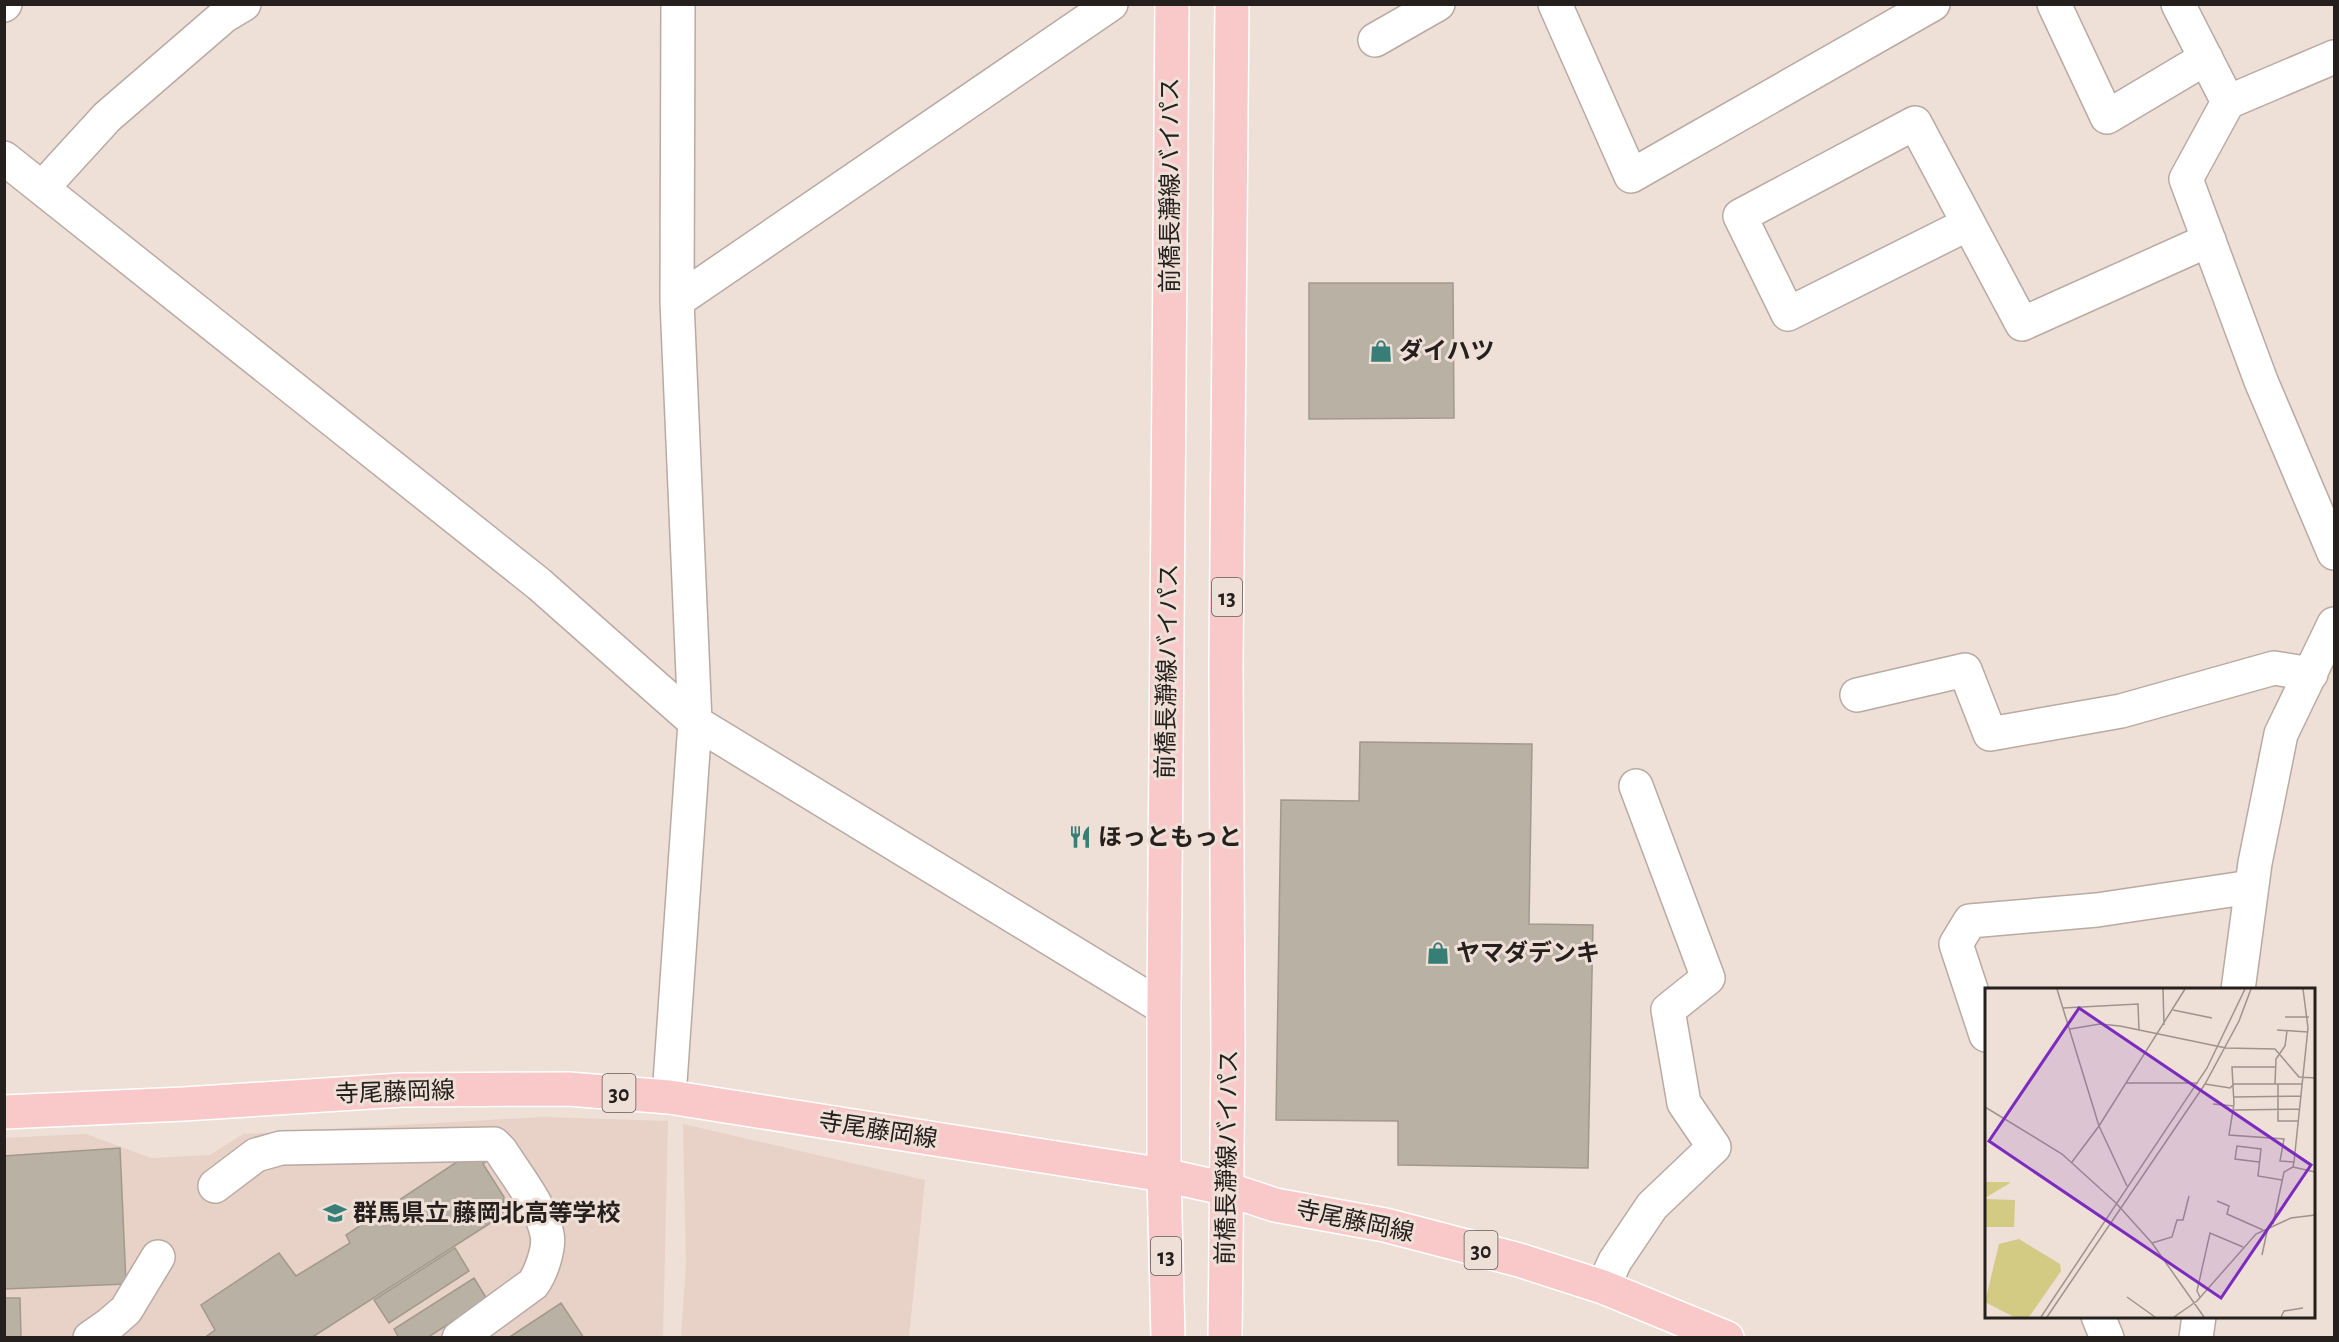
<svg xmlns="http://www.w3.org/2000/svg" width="2339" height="1342" font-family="'Alegreya Sans','Noto Sans JP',sans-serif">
	<rect width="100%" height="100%" fill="#eedfd7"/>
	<path fill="#e8d1c7" d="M543,1117L668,1121L663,1337H5L4,1138L86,1134L151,1158L210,1155L243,1134Z
		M683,1124L925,1180L909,1337H681L686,1265Z"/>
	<path fill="#bab1a5" stroke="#a2998d" stroke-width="1.5" d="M1309,283H1453L1454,418L1309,419Z
		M1360,742L1532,744L1529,924L1593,925L1588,1168L1398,1165V1121L1276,1120L1281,800L1359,801Z
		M120,1148L126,1284L4,1289V1156Z
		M478,1148L488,1160L483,1164L504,1197L503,1215L311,1338H204L215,1330L201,1305L279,1253L296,1276L350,1243L346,1235Z
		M455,1248L469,1271L389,1323L374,1300Z
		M474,1278L487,1299L427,1338H399L394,1329Z
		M4,1298H20L21,1338H4Z
		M561,1303L584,1338H508Z"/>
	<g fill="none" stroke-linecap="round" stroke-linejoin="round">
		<g stroke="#b9aaa3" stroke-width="36">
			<path id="minor" d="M1555,4L1631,176L1933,4
				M2054,4L2107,117L2206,58
				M2178,4L2228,102L2186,179L2261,381L2334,553
				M4,5L5,4
				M1375,40L1438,4
				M2228,102L2334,57
				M4,158L539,584L695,722L1164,1008
				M43,187L107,117L224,16L244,4
				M1968,224L1788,314L1740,216L1915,123L2022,324L2209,240
				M677,301L1111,4
				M1857,695L1965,670L1990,734L2121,711L2274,668L2311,674
				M2238,990L2255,863L2281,734L2334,624
				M1986,1035L1956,944L1970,921L2097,910L2251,887
				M669,1097L695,722L677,301L678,4
				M215,1186L256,1155L281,1148L494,1144L501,1151C516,1175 542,1207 547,1234C550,1248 541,1273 533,1284L459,1338
				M1603,1287L1615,1261L1652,1206L1714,1147L1684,1103L1668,1010L1708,978L1636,786
				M2098,1316L2107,1338
				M90,1338L110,1324L126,1310L158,1257
				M2196,1338L2199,1316"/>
		</g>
		<g stroke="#fff" stroke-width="36">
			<path id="major" d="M4,1112L184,1104L402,1090L568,1089L669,1097L1164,1175L1227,1189L1275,1205L1385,1225L1519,1260L1603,1287L1727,1338
				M1168,1338L1164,1175V1008L1172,4
				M1225,1338L1228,1055L1226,666L1232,4"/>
		</g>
		<use href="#minor" stroke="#fff" stroke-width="33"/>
		<use href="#major" stroke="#f9c8c8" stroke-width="33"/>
	</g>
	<defs>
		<g id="shop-bare" transform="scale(1.8)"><path d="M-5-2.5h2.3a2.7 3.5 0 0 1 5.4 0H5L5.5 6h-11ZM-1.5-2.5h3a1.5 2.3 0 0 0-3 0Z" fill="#377e77" stroke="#eedfd7" stroke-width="2.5" paint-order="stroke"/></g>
		<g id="restaurant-bare" transform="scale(1.8)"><path d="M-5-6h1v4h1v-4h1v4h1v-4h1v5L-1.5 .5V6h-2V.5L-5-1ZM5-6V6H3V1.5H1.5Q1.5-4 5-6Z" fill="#377e77" stroke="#eedfd7" stroke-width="2.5" paint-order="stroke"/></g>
		<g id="school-bare" transform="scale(1.8)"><path d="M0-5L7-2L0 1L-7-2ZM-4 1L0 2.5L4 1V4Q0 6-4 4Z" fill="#377e77" stroke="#eedfd7" stroke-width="2.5" paint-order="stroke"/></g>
	</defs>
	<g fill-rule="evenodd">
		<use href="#shop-bare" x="1381" y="351"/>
		<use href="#restaurant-bare" x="1080" y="837"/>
		<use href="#shop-bare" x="1438" y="953"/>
		<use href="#school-bare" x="335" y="1213"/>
	</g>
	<g text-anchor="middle" stroke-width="6" stroke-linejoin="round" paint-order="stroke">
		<g fill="#eedfd7" stroke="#615955" stroke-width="1.5">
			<rect x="1212" y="578" width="30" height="38" rx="4.5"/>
			<rect x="602.5" y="1074" width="33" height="38" rx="4.5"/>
			<rect x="1464.5" y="1231" width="33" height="38" rx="4.5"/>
			<rect x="1151" y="1237" width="30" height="38" rx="4.5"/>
		</g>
		<g font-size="22" font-weight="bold" fill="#25201d">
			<text x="1227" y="605">13</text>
			<text x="619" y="1101">30</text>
			<text x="1481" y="1258">30</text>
			<text x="1166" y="1264">13</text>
		</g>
		<g font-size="24" fill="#25201d" stroke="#eedfd7">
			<text transform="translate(1170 185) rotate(-90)" y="8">前橋長瀞線バイパス</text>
			<text transform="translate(1167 671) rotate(-89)" y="8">前橋長瀞線バイパス</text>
			<text transform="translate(395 1092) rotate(-2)" y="8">寺尾藤岡線</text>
			<text transform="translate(878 1130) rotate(9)" y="8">寺尾藤岡線</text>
			<text transform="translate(1227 1157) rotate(-89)" y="8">前橋長瀞線バイパス</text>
			<text transform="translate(1355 1221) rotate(12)" y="8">寺尾藤岡線</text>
		</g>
		<g font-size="24" font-weight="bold" fill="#25201d" stroke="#eedfd7" text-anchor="start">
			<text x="1399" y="359">ダイハツ</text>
			<text x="1098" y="845">ほっともっと</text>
			<text x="1456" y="961">ヤマダデンキ</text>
			<text x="353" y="1221">群馬県立 藤岡北高等学校</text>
		</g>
	</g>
	<g transform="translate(1985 988)">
		<rect width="330" height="330" fill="#eedfd7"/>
		<path d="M0,194H24L25,195L0,210Z" fill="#d3cb83"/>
		<path d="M0,211L30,212L29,239H0ZM34,251L75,276L76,283L44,329H29L0,314L14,256Z" fill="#d3cb83"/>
		<path fill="none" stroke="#9e938d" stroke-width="1.5" d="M72,1L114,138L142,198M178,1L179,37M78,20L153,16L154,42M188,22L227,30M300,29H324M85,41L115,36L135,38L241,60L290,61L314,89L330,90M292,42L323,44M291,79H247L249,116L244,147L299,151L295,173L309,174M141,95H213M220,96L245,100L249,96H317M290,96L291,71L300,58L302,43M293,96V133H314M249,109L316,108M228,116L249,118M0,119L77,166L131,215L167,255L219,329M248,122L315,121M87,174L114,138L200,1M274,174L250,171L252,158L276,161L273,188L297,192M308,179L330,184M232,213L244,218L242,226L278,242M288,236L299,184L308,179L309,174L323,40L318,1M167,255L187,249L192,232H198L204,208M277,267L283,239M142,309L170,329M215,309L212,303L225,245L258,259M56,329L222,80L260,1M62,329L220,96L254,33L266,1M189,329L212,313L271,246L306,230L330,227M296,329L299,323L318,320"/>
		<path fill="#7b2cbf" fill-opacity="0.15" stroke="#7b2cbf" stroke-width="3" d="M94,20L326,177L236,310L4,153Z"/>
		<rect width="330" height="330" fill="none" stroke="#25201d" stroke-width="3"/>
	</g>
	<rect width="2339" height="1342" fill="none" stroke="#25201d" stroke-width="12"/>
</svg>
